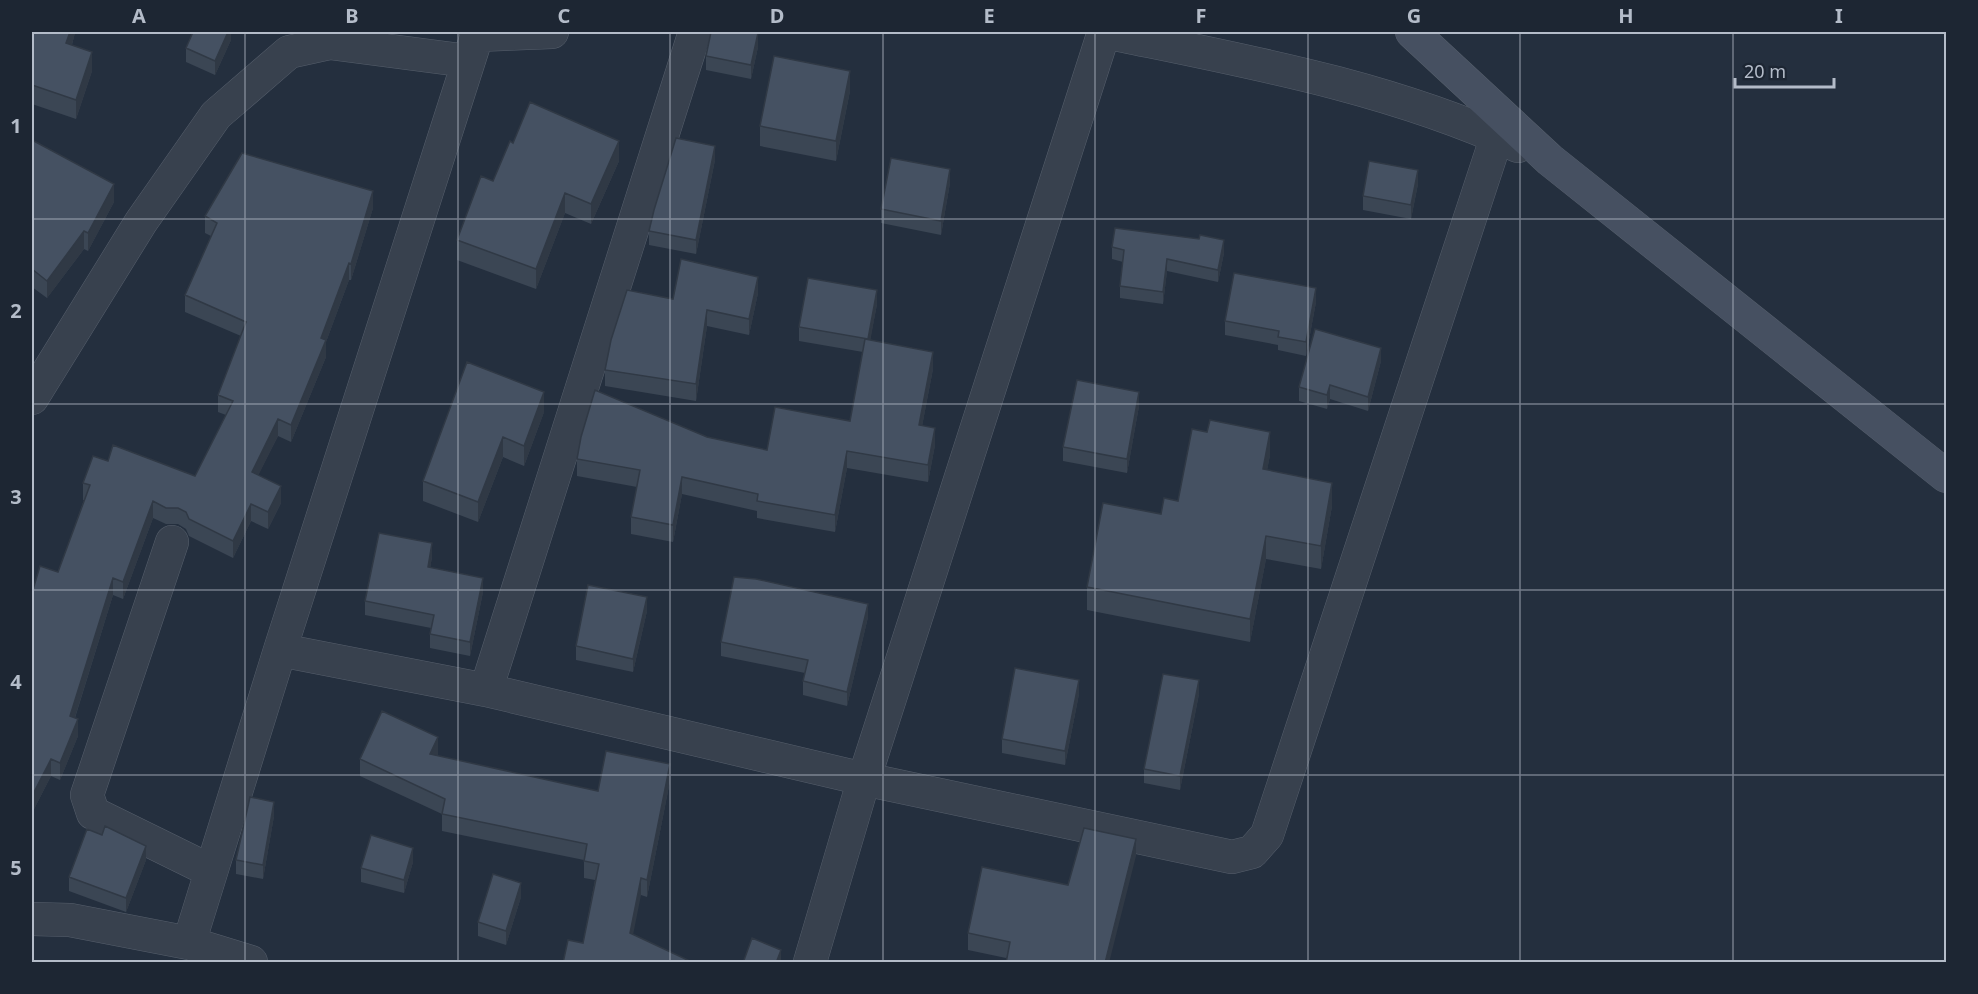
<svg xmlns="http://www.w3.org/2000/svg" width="1978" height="994" font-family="'Noto Sans',sans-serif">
	<rect width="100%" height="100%" fill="#242f3e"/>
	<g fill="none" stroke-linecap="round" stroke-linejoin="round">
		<g stroke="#565f6c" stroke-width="34">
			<path id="street" d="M1105,32C1245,61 1387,86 1518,146
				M477,35L552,32
				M32,398L141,222L216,115L289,52L330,43L468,61
				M172,542L87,795L93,813L211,871
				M280,650L486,690L864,779L1232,857L1252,852L1267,835L1497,136
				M486,690L695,32
				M32,919L70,920L189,943L251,962
				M189,943L280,650L478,32
				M810,962L864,779L1104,32"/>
		</g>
		<g stroke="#565f6c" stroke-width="34">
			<path id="secondary" d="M1412,32L1550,160L1946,476"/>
		</g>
		<use href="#street" stroke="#38414e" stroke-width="33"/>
		<use href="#secondary" stroke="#465061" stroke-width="33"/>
	</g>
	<path fill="#3b4654" d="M32,32H75L72,45L92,71L76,119L32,104Z
		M231,32V40L215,75L186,62V48Z
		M758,47L751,79L706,70V56Z
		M850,91L836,161L760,146V126Z
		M32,140L114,202L88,251L84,249L47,298L32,287Z
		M513,143L619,161L591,224L565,213L536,289L457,260V240L493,181Z
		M715,160L696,254L649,245V231Z
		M950,183L941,235L881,223V209Z
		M1418,184L1411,219L1363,210V196Z
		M373,208L351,280H349L326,342V357L291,442L278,436L258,475L281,503L268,529L251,521L233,558L189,536L186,529L178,524H166L153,518L123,599L113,595L75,718L78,736L60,780L51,776L32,813L58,572L84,500H83V483L108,461L195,476L226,415L218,412V395L241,336L185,312V295L211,236L205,233V216Z
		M1112,247L1224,253L1218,282L1167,271L1163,304L1120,298V286L1123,262L1112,259Z
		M758,293L749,335L707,326L696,401L605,386V370L673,299Z
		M1316,302L1306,356L1278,350V345L1225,335V321Z
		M877,304L870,340L933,369L922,426L935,445L928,482L847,468L835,532L757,518V511L682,494L673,542L631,534V517L637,487L577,476V459L707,437L767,450L850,421L863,352L799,341V327Z
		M1381,361L1368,411L1330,399L1327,409L1299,401V387Z
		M1139,406L1127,473L1063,461V447Z
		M544,412L524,466L503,457L478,522L423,501V481Z
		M1270,455L1267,470L1332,506L1321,569L1266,559L1250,642L1087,610V587L1161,514L1178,501Z
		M432,557L430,568L483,592L470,656L430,648V634L431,628L365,615V601Z
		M647,611L633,672L576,660V646Z
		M868,617L847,706L803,695V681L805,673L721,656V642Z
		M1079,694L1065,765L1002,753V739Z
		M1199,694L1180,790L1144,783V769Z
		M438,754L437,756L598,791L670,781L647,897L641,895L583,943L595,880L584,878V860L442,831V814L360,776V759Z
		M274,816L263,879L236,874V860Z
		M1136,856L1006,958L968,950V933L1068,885Z
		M146,860L126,912L69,891V877Z
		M413,862L404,893L361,882V868Z
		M521,897L506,945L478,936V922Z"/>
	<path fill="#303945" d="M70,32H75V34L66,62V43Z
		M228,32H231V40L215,75V61Z
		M758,33V47L751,79V65Z
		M92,52V71L76,119V100Z
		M850,71V91L836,161V141Z
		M619,141V161L591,224V204Z
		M715,146V160L696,254V240Z
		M950,169V183L941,235V221Z
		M1418,170V184L1411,219V205Z
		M114,184V202L88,251V233Z
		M373,191V208L351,280V264Z
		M565,193V213L536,289V269Z
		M84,231V249L47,298V281Z
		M1224,240V253L1218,282V270Z
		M1167,259V271L1163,304V292Z
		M349,263V280L326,342V357L291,442V425L321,338Z
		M758,277V293L749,335V319Z
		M1316,288V302L1306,356V342Z
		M877,290V304L868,353V339Z
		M707,310V326L696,401V384Z
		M1381,348V361L1368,411V397Z
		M933,352V369L919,442V425Z
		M1330,385V399L1327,409V395Z
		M544,392V412L524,466V446Z
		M1139,392V406L1127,473V459Z
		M278,419V436L252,488V472Z
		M935,428V445L928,482V465Z
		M1270,432V455L1263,492V469Z
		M503,437V457L478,522V502Z
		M847,451V468L835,532V515Z
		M682,477V494L673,542V525Z
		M1332,483V506L1321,569V546Z
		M281,486V503L268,529V512Z
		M153,501V518L123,599V582Z
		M251,504V521L233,558V541Z
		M1266,536V559L1250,642V619Z
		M432,543V557L428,581V567Z
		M113,578V595L70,733V716Z
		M483,578V592L470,656V642Z
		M647,597V611L633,672V659Z
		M868,604V617L847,706V692Z
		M1079,680V694L1065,765V751Z
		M1199,680V694L1180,790V776Z
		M78,719V736L60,780V763Z
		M438,737V754L430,771V754Z
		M51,759V776L32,813V796Z
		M670,764V781L647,897V880Z
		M274,802V816L263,879V865Z
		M1136,839V856L1109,963H1105Z
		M146,846V860L126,912V898Z
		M413,848V862L404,893V880Z
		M641,878V895L630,950V933Z
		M521,883V897L506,945V931Z
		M781,950V963H776Z"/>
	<path fill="#455162" stroke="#303945" stroke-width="1.5" d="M32,32H70L66,43L92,52L76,100L32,85Z
		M193,32H228L215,61L186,48Z
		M711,32H749L758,33L751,65L706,56Z
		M774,56L850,71L836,141L760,126Z
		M530,102L619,141L591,204L565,193L536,269L457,240L481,176L493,181L510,141L513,143Z
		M676,138L715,146L696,240L649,231L654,210Z
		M32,140L114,184L88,233L84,231L47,281L32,269Z
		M242,153L373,191L351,264L349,263L321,338L326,340L291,425L278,419L252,472L281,486L268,512L251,504L233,541L189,519L186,512L178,508H166L153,501L123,582L113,578L70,716L78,719L60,763L51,759L32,796V593L40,566L58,572L90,485L83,483L93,456L108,461L113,445L195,476L233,401L218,395L246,322L185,295L217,223L205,216Z
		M891,158L950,169L941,221L881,209Z
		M1369,161L1418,170L1411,205L1363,196Z
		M1115,228L1199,239L1200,235L1224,240L1218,270L1167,259L1163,292L1120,286L1124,250L1112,247Z
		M681,259L758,277L749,319L707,310L696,384L605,370L611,340L627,290L673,299Z
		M1234,273L1316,288L1306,342L1278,337L1279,331L1225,321Z
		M808,278L877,290L868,339L799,327Z
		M1315,329L1381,348L1368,397L1330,385L1327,395L1299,387Z
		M865,339L933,352L919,425L935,428L928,465L847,451L835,515L757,501L758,494L682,477L673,525L631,517L640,470L577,459L581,437L595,390L707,437L767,450L775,407L850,421Z
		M467,362L544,392L524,446L503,437L478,502L423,481Z
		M1077,380L1139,392L1127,459L1063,447Z
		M1210,420L1270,432L1263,469L1332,483L1321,546L1266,536L1250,619L1087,587L1103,503L1161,514L1164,498L1178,501L1192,429L1207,432Z
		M379,533L432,543L428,567L483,578L470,642L430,634L434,615L365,601Z
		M734,577L756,579L868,604L847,692L803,681L808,660L721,642Z
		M588,585L647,597L633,659L576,646Z
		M1015,668L1079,680L1065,751L1002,739Z
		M1163,674L1199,680L1180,776L1144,769Z
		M382,711L438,737L430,754L598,791L606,751L670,764L647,880L641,878L630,933L694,963H563L568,940L583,943L599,864L584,861L587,844L442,814L445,799L360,759Z
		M250,797L274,802L263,865L236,860Z
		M105,826L146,846L126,898L69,877L87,829L102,835Z
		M1084,828L1136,839L1105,963H1006L1010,942L968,933L982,867L1068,885Z
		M371,835L413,848L404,880L361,868Z
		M493,874L521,883L506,931L478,922Z
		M752,938L781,950L776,963H743Z"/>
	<path fill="none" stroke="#b4bcc9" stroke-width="1.5" stroke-opacity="0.55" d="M245,32V962M458,32V962M670,32V962M883,32V962M1095,32V962M1308,32V962M1520,32V962M1733,32V962M32,219H1946M32,404H1946M32,590H1946M32,775H1946"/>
	<rect width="1978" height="994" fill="none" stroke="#1d2633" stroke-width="66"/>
	<path d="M1735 78v9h99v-9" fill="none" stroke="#b4bcc9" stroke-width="3"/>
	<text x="1744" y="78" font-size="18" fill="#b4bcc9" stroke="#1d2633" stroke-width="4.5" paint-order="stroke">20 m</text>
	<rect x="33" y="33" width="1912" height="928" fill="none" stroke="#b4bcc9" stroke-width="2"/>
	<g font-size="20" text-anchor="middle" font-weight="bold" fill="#b4bcc9">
		<text x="139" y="23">A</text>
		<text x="352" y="23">B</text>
		<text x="564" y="23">C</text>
		<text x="777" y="23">D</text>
		<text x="989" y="23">E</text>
		<text x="1201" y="23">F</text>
		<text x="1414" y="23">G</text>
		<text x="1626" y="23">H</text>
		<text x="1839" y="23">I</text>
		<text x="16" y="133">1</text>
		<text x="16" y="318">2</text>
		<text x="16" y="504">3</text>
		<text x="16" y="689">4</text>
		<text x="16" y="875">5</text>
	</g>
</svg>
